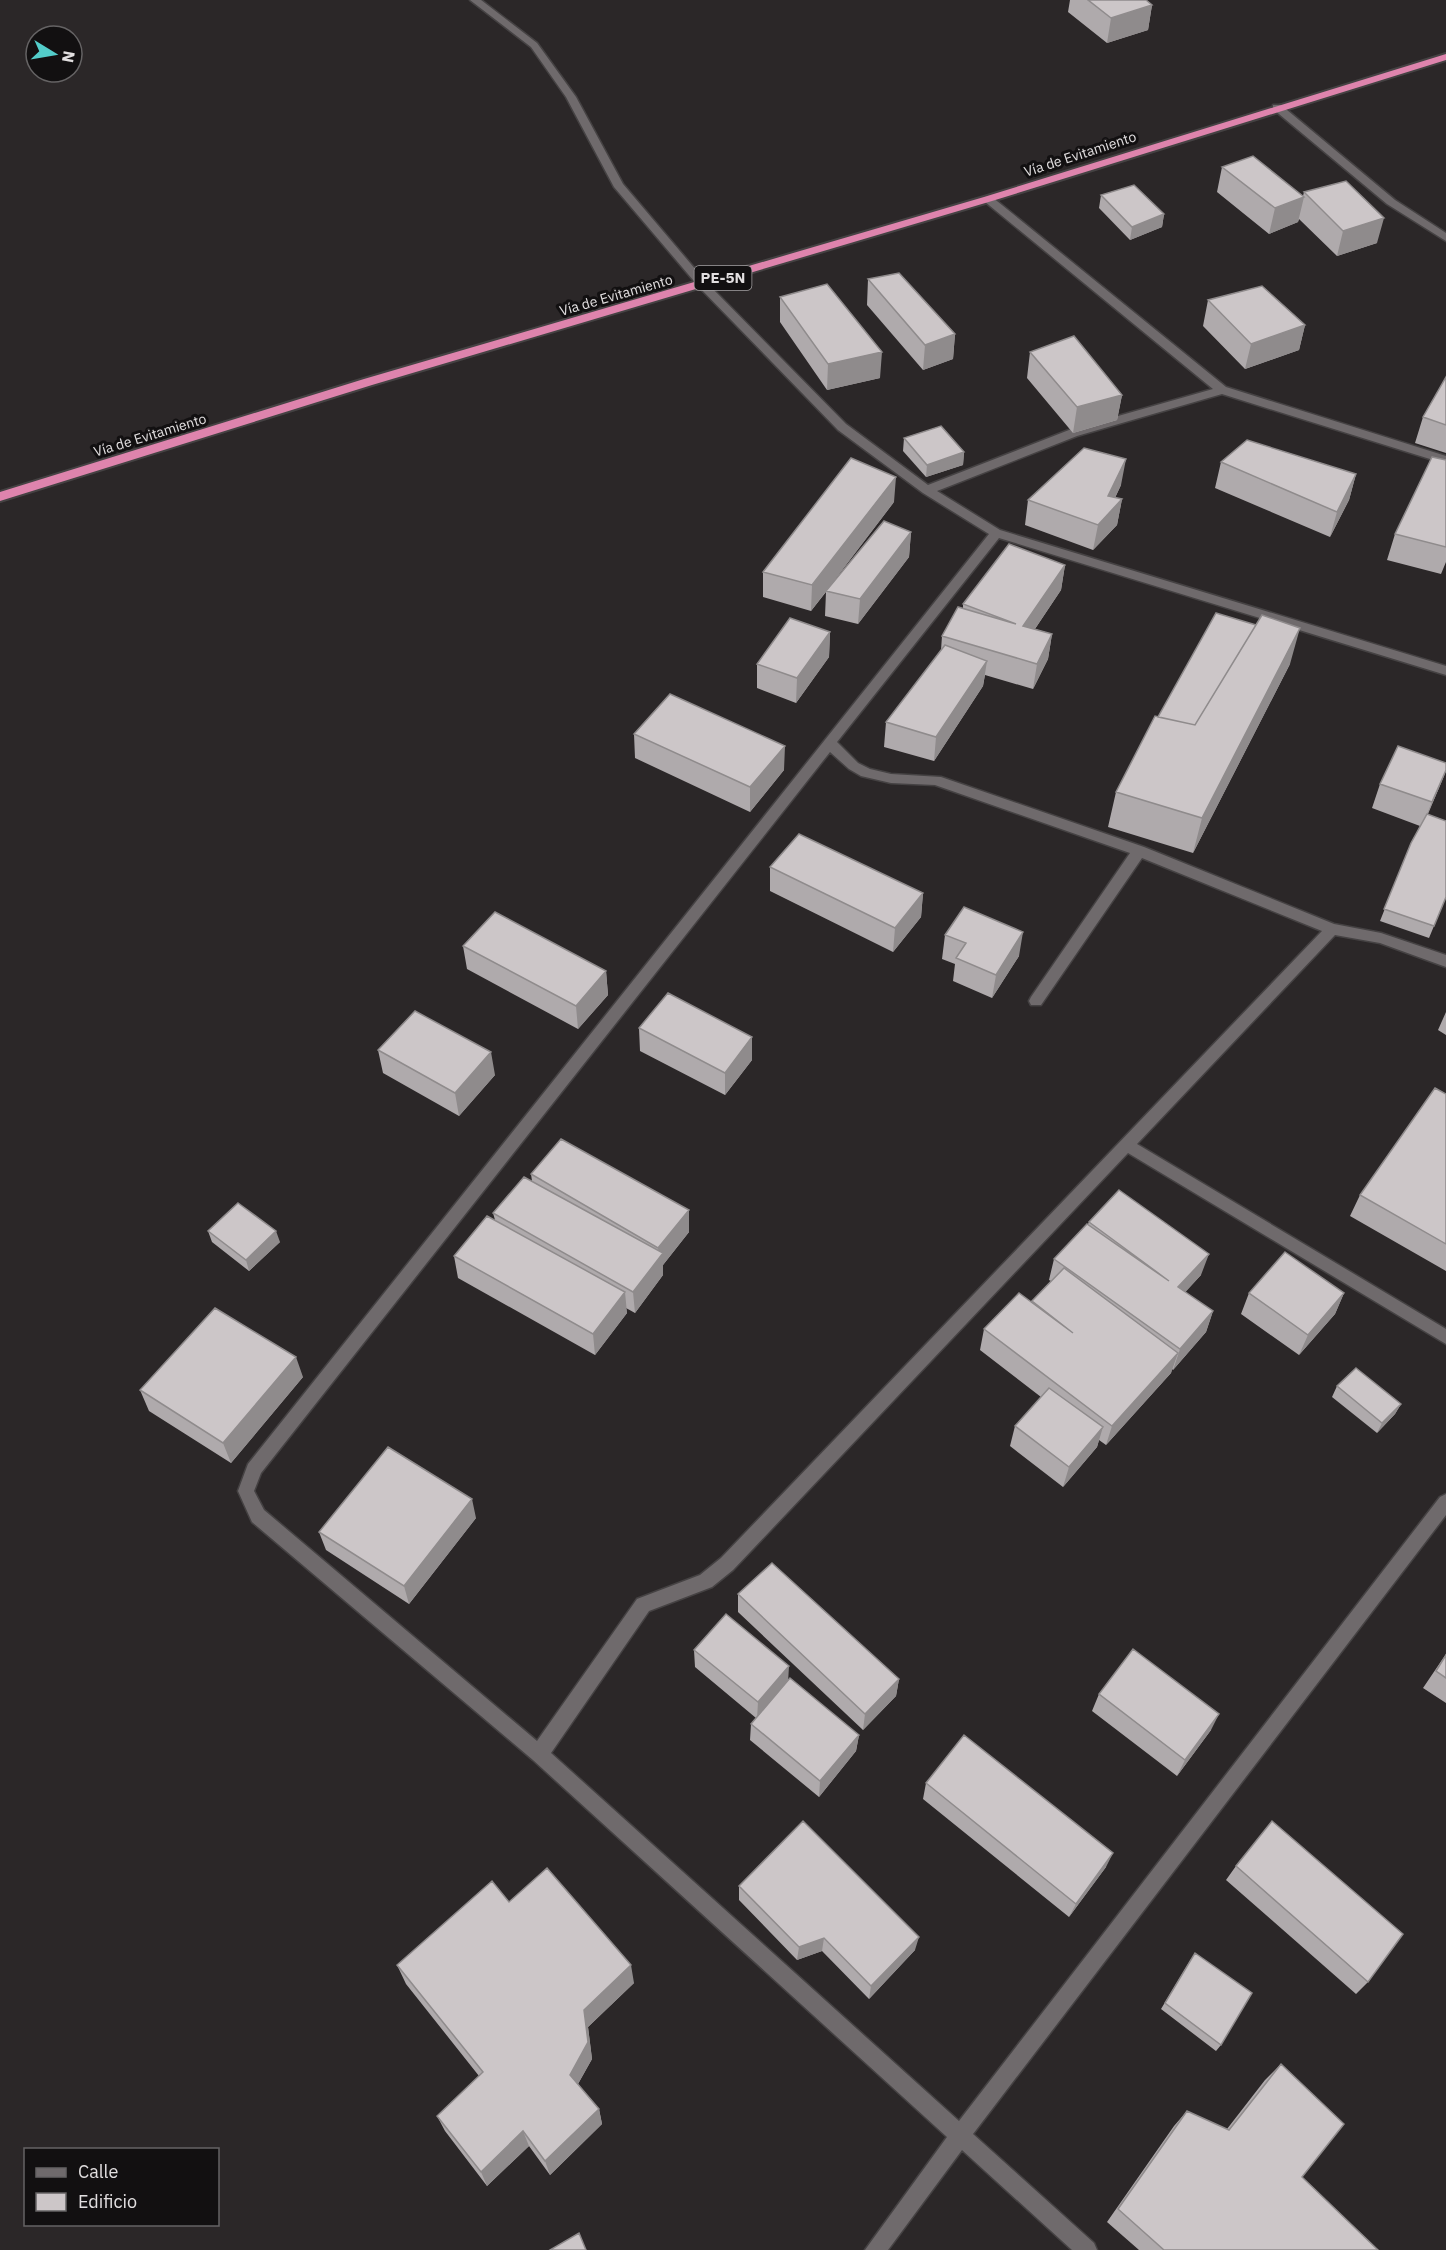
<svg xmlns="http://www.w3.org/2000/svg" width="1446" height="2250" font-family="'IBM Plex Sans',sans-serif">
	<rect width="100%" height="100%" fill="#2b2728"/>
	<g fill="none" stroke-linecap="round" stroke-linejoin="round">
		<g stroke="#454243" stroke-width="3">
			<path id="minor" d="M1273,105H1281L1395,200L1446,233V241L1387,204L1273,109Z
				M984,197H992L1226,387L1446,456V464L1222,394L1077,436L937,491L1000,530L1446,666V675L999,538L837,742L858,763L870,769L891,774L941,777L1144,847L1334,924L1381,933L1446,955V967L1380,943L1335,935L1137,1144L1446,1329V1344L1128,1153L733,1570L712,1587L649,1611L551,1753L959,2121L1440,1497L1446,1494V1515L973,2134L1094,2243L1097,2250H1072L962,2150L888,2250H865L947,2137L533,1760L252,1522L238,1491L248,1464L989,534L923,493L838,430L699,287V283H707L846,424L928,485L1069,430L1213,389L984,201ZM830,752L849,769L861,776L891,783L935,785L1130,853L1031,997L1029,1001L1031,1005H1041L1142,858L1322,931L721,1558L700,1575L637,1599L537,1741L264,1510L254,1491L261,1473Z"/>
		</g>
		<g stroke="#454243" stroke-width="3">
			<path id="tertiary" d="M470,0H481L537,43L576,97L623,184L707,283V287H699L614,187L566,97L531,47Z"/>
		</g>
		<g stroke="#454243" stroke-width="4">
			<path id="trunk" d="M1446,54V60L992,201L372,385L0,501V492L364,379L984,197Z"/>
		</g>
		<use href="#minor" fill="#6f6a6c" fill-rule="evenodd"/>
		<use href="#tertiary" fill="#6f6a6c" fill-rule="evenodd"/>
		<use href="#trunk" fill="#de84ad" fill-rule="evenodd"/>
	</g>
	<path fill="#afaaac" d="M1070,0H1146L1152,5L1148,30L1107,43L1068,12Z
		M1222,167L1303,196L1304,192L1377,243L1337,256L1299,219L1298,222L1269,234L1217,192Z
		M1101,195L1164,214L1162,227L1130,240L1099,208Z
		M868,279L955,334L953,359L923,370L867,305Z
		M780,297L880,378L827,390L780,322Z
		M1208,300L1305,325L1299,350L1245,369L1203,326Z
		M1030,352L1122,395L1117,420L1073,433L1027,378Z
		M1446,377V453L1415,443L1423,417Z
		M904,438L964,452L963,465L926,477L903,451Z
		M1446,460V562L1441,574L1387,560L1395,534Z
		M1221,462L1356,474L1349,500L1330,537L1215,488Z
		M1121,485L1115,498L1122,499L1117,525L1093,550L1025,525L1028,500Z
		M894,502L830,586L911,532L909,557L858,624L825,616L826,592L811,611L763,597V572Z
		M1065,565L1061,590L1035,629L1052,634L1048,659L1033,689L985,675L983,686L934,761L884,747L886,722L941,650L942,636L963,609V604Z
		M830,632L829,657L796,703L757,688V664Z
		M1290,664L1193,853L1108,827L1116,792L1158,717Z
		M634,734L784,770L750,812L635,758Z
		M1446,771L1428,814L1446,897L1429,938L1380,921L1411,843L1420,826L1372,808L1380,784Z
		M770,867L923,893L921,917L893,952L770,891Z
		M945,935L1019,956L992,998L953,981L955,964L942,959Z
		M463,946L606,971L608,995L578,1029L467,969Z
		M1446,1012V1035L1438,1030Z
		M639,1028L752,1060L725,1095L640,1051Z
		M378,1050L495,1075L459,1116L383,1073Z
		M1446,1094V1271L1350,1216L1360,1195Z
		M531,1174L689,1210V1232L663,1265V1275L635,1313L626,1308L627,1313L595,1355L458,1278L454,1256L495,1220L493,1213L532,1181Z
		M1089,1222L1201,1275L1185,1292L1213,1311L1206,1332L1173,1370L1172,1369L1171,1373L1106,1445L1099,1440L1097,1447L1063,1487L1010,1446L1015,1426L1041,1397L980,1350L984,1329L1032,1303V1301L1051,1281L1049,1280L1054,1259L1088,1224Z
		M208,1231L280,1242L249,1271L212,1242Z
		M1249,1293H1344L1335,1314L1299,1355L1241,1314Z
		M303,1377L231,1463L149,1411L140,1390Z
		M1337,1386L1401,1404L1395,1414L1377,1433L1332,1397Z
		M476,1518L409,1604L326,1550L319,1532Z
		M738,1594L899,1679L896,1696L863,1730L738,1612Z
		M694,1650L788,1680L859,1735L856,1751L819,1797L750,1740L751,1724L756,1718L695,1667Z
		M1446,1654V1703L1423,1688Z
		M1099,1694L1211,1730L1177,1776L1092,1711Z
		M926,1783L1106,1867L1069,1917L923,1799Z
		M1236,1866L1368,1982L1356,1994L1226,1880Z
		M739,1886L915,1950L869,1999L822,1951L797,1960L739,1900Z
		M509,1902L634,1983L588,2027L592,2059L578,2084L599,2109L602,2124L550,2175L529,2146L487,2186L445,2131L437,2116L479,2076L406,1984L397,1965Z
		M1191,1959L1221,2045L1216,2051L1161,2009Z
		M1281,2064L1302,2177L1378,2250H1139L1107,2222L1174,2126L1187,2111L1227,2129L1265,2080Z"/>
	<path fill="#8f8b8c" d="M1152,5L1148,30L1107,43L1111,18Z
		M1304,197L1298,222L1269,234L1275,208Z
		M1164,214L1162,227L1130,240L1132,227Z
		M1384,218L1377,243L1337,256L1343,231Z
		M1305,325L1299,350L1245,369L1251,344Z
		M955,334L953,359L923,370L925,345Z
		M882,352L880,378L827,390L828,364Z
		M1122,395L1117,420L1073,433L1077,407Z
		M964,452L963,465L926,477L927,465Z
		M1126,459L1121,485L1106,516L1122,499L1117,525L1093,550L1098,525L1108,496Z
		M1356,474L1349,500L1330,537L1337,512Z
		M896,477L894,502L811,611L812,585Z
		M911,532L909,557L858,624L860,599Z
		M1065,565L1061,590L1020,651L1023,626Z
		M1300,628L1290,664L1193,853L1202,818Z
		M830,632L829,657L796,703L797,678Z
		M1052,634L1048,659L1033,689L1037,664Z
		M987,661L983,686L934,761L936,737Z
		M785,746L784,770L750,812V787Z
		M1446,771L1439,788L1422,826L1432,802Z
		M923,893L921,917L893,952L895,928Z
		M1023,932L1019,956L992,998L996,975Z
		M606,971L608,995L578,1029L576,1006Z
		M752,1037V1060L725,1095V1073Z
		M491,1052L495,1075L459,1116L455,1093Z
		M689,1210V1232L663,1265V1275L635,1313L633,1292L659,1258L658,1248Z
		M276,1231L280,1242L249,1271L246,1260Z
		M1209,1254L1201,1275L1171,1308L1178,1287Z
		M625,1292L627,1313L595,1355L593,1334Z
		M1344,1293L1335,1314L1299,1355L1308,1335Z
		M1213,1311L1206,1332L1173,1370L1180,1349Z
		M1178,1353L1171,1373L1106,1445L1112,1426Z
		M296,1357L303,1377L231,1463L223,1443Z
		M1401,1404L1395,1414L1377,1433L1382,1423Z
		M1103,1427L1097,1447L1063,1487L1069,1467Z
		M472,1499L476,1518L409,1604L404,1586Z
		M789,1666L788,1683L757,1719L758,1702Z
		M899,1679L896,1696L863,1730L865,1714Z
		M1219,1714L1211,1730L1177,1776L1185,1760Z
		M859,1735L856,1751L819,1797L820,1781Z
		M1113,1853L1106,1867L1069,1917L1076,1904Z
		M919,1937L915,1950L869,1999L871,1986Z
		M824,1938L822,1951L797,1960L799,1947Z
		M631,1965L634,1983L588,2027L592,2059L574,2091L570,2075L584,2010Z
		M599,2109L602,2124L550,2175L545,2161Z
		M523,2131L529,2146L487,2186L481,2172Z"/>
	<path fill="#ccc6c8" stroke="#8f8b8c" stroke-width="1.5" d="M1088,0H1146L1152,5L1111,18Z
		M1253,156L1304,197L1275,208L1222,167Z
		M1346,181L1384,218L1343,231L1304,192Z
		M1134,185L1164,214L1132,227L1101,195Z
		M899,273L955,334L925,345L868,279Z
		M827,284L882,352L828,364L780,297Z
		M1262,286L1305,325L1251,344L1208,300Z
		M1074,336L1122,395L1077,407L1030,352Z
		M1446,377V425L1423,417Z
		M941,426L964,452L927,465L904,438Z
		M1247,440L1356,474L1337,512L1221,462Z
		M1084,448L1126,459L1108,496L1122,499L1098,525L1028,500Z
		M1432,457L1446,460V547L1395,534Z
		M851,458L896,477L812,585L763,572Z
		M884,521L911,532L860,599L826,591Z
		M1009,544L1065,565L1023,626L1052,634L1037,664L942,636L958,607L1016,624L963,604Z
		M1216,613L1256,625L1195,725L1158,717Z
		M1262,615L1300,628L1202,818L1116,792L1155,716L1195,725Z
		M790,618L830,632L797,678L757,664Z
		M945,645L987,661L936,737L886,722Z
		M670,694L785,746L750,787L634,734Z
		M1398,746L1446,763V770L1432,802L1380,784Z
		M1427,814L1446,821V897L1434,926L1384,909L1411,843Z
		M799,834L923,893L895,928L770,867Z
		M964,907L1023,932L996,975L956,958L966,943L945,935Z
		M495,912L606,971L576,1006L463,946Z
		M668,993L752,1037L725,1073L639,1028Z
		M415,1011L491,1052L455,1093L378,1050Z
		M1435,1088L1446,1094V1244L1360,1195Z
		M561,1139L689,1210L658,1248L531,1174Z
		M524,1177L663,1253L633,1292L493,1213Z
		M1119,1190L1209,1254L1178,1287L1213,1311L1180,1349L1054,1259L1087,1224L1169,1281L1089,1222Z
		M238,1203L276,1231L246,1260L208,1231Z
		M487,1216L625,1292L593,1334L454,1256Z
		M1285,1252L1344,1293L1308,1335L1249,1293Z
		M1064,1268L1178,1353L1112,1426L984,1329L1019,1293L1073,1333L1032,1301Z
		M215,1308L296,1357L223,1443L140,1390Z
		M1356,1368L1401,1404L1382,1423L1337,1386Z
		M1049,1388L1103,1427L1069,1467L1015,1426Z
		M388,1447L472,1499L404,1586L319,1532Z
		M772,1563L899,1679L865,1714L738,1594Z
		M726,1614L789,1666L758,1702L694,1650Z
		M1133,1649L1219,1714L1185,1760L1099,1694Z
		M1446,1655V1678L1436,1671Z
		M790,1678L859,1735L820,1781L751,1724Z
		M964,1735L1113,1853L1076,1904L926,1783Z
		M803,1821L919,1937L871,1986L824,1938L799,1947L739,1886Z
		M1272,1821L1403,1934L1368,1982L1236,1866Z
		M547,1868L631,1965L584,2010L588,2042L570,2075L599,2109L545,2161L523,2131L481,2172L437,2116L483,2072L397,1965L492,1881L509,1902Z
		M1195,1953L1252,1993L1221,2045L1165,2003Z
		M1281,2064L1344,2124L1302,2177L1378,2250H1164L1118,2209L1187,2111L1229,2130Z
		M579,2233L586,2250H550Z"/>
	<g text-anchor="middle" stroke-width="6" stroke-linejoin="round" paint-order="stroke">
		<g font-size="14" fill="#e2dfe0" stroke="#121011">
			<text transform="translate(1080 154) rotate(-18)" y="5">Vía de Evitamiento</text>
			<text transform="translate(616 295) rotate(-16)" y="5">Vía de Evitamiento</text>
			<text transform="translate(150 435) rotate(-17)" y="5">Vía de Evitamiento</text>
		</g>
		<rect fill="#121011" stroke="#a4a1a2" stroke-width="1.5" x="694.5" y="266" width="57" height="24" rx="4.5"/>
		<g font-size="15" font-weight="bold" fill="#e2dfe0">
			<text x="723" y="283">PE-5N</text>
		</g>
	</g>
	<rect x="24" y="2148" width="195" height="78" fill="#121011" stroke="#656364" stroke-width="1.5"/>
	<rect x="36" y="2168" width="30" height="9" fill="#6f6a6c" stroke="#656364" stroke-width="1.5"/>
	<text x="78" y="2178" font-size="18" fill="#e2dfe0">Calle</text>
	<rect x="36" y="2193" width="30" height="18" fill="#ccc6c8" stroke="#656364" stroke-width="1.5"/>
	<text x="78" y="2208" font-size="18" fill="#e2dfe0">Edificio</text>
	<g transform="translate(54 54) rotate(101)"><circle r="28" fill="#121011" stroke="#656364" stroke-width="1.5"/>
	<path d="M0-4.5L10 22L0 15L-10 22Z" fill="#53cdca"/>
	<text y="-9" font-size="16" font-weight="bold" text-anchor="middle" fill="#e2dfe0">N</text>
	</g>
</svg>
